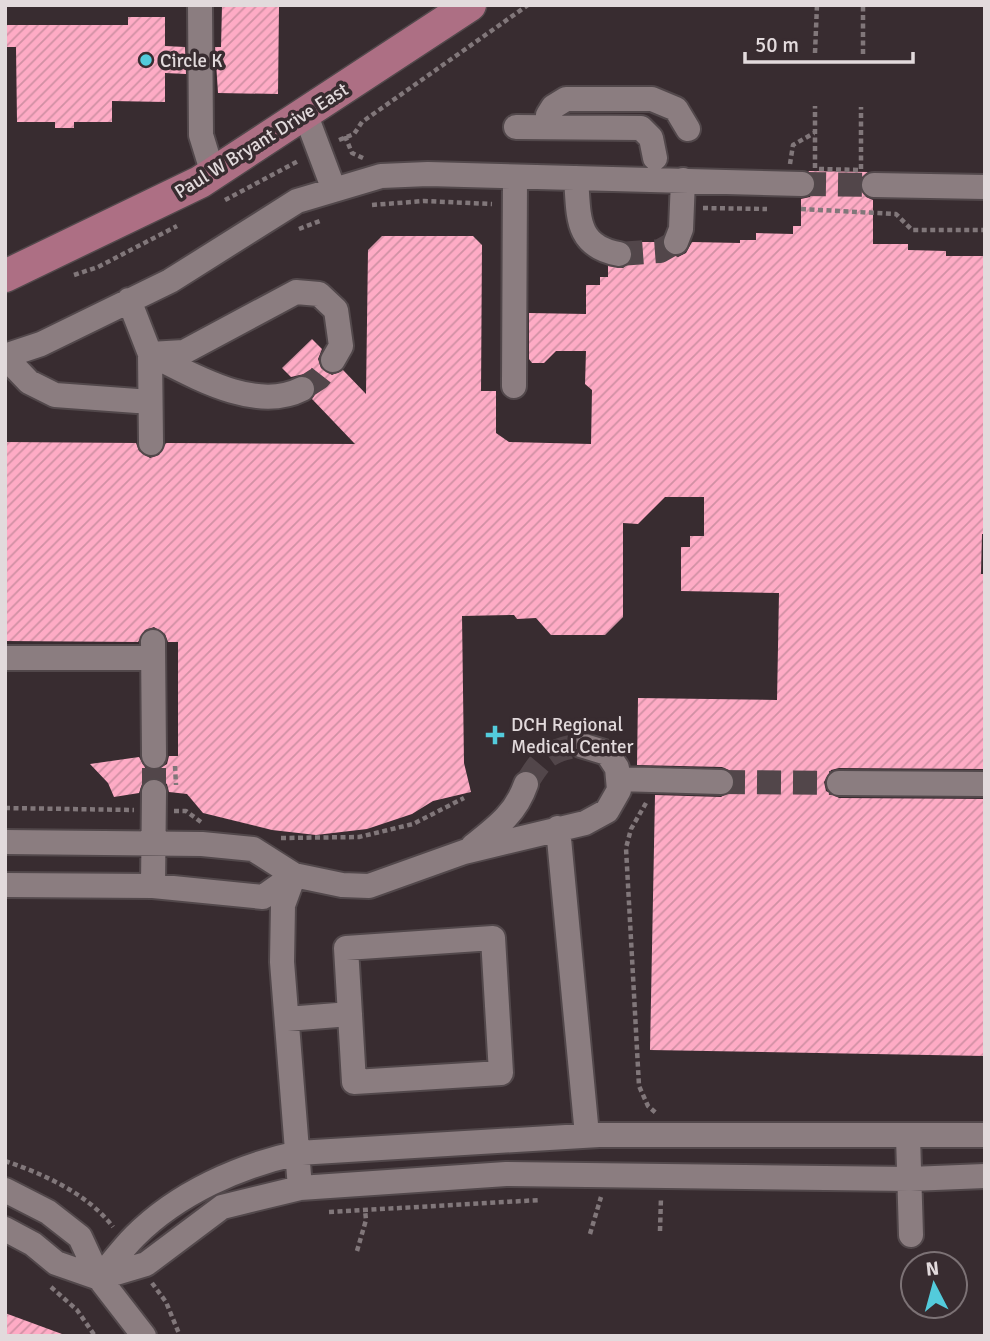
<svg xmlns="http://www.w3.org/2000/svg" width="990" height="1341" font-family="Signika,sans-serif">
	<defs>
		<pattern id="building-hatch" width="6" height="6" patternUnits="userSpaceOnUse" patternTransform="scale(1.75)"><rect width="6" height="6" fill="#feabc5"/><path d="M-1 1l2-2M0 6l6-6M5 7l2-2" fill="none" stroke="#d090a4"/></pattern>
	</defs>
	<rect width="100%" height="100%" fill="#382c30"/>
	<path fill="url(#building-hatch)" d="M222,6L279,7L278,94L218,93L215,47H221Z
		M128,17H165V46L185,47L186,74L165,73V102L112,101V122H74V128H55V122H17L16,47H5V25H128Z
		M808,171L868,172L862,177L859,185L866,197L873,200V244H908V250L946,251V256H985V534H982L981,574H985V769L839,768L831,770L824,782L826,791L839,798L985,799V1056L650,1050L655,795L721,797L733,790L736,782L729,770L722,767L637,765L638,698L777,700L779,593L681,591V547H690V536H704V497H665L638,524L623,523V617L605,635H551L536,618L517,619L514,615L462,616L464,763L471,792L433,801L412,814L367,829L316,835L272,830L203,813L187,794L169,792L167,784L155,777L142,784L139,793L114,797L108,783L90,764L139,757L146,769L155,771L167,764L169,756H178V642H168L165,634L154,627L145,630L138,642L5,641V442L136,443L139,451L150,458L159,455L166,443L355,444L312,399L317,391L312,378L304,374L291,377L282,368L312,339L322,349L318,359L321,368L332,375L343,370L366,394L368,250L382,236H473L482,245L481,391H496V433L509,442L591,444L592,390L585,384L586,351H556L544,363H532L529,359V313L586,314V285H600V277H608V266L623,268L633,259V250L627,242H661L665,252L678,257L686,253L692,242L740,243V240H756V233L793,234V226H801V199L810,197L817,185L815,176Z
		M5,1313L62,1334L61,1336H5Z"/>
	<g fill="none" stroke-linecap="round" stroke-linejoin="round">
		<path stroke="#52464a" stroke-width="24" stroke-dasharray="24 12" stroke-linecap="butt" d="M802,184L874,185
			M619,254L660,251L676,242
			M302,389L319,378L333,360
			M721,782L839,783
			M526,784C542,757 549,750 581,745
			M154,792V756"/>
		<g stroke="#52484b" stroke-width="28">
			<path id="minor" d="M200,5L201,135L213,174
				M305,113L334,190
				M548,115L553,107L566,99H652L676,109L688,129
				M516,127L641,128L651,138L655,158
				M576,178C579,216 575,246 619,254
				M874,185L985,187
				M676,242L681,229L683,180
				M129,300L150,354L151,443
				M5,356L41,344L170,281L297,201L381,176L428,174L802,184
				M5,357L29,382L55,395L137,401
				M514,386L515,177
				M302,389C255,413 192,375 150,354L184,352L296,292L319,294L336,310L341,346L333,360
				M153,642L154,756
				M5,658H153
				M618,779L721,782
				M839,783L985,784
				M558,828L587,1135
				M5,842L202,844L253,849L294,875L342,885L369,886L464,852L585,823L607,811L619,790L617,768L607,753L581,745
				M473,846C497,827 516,813 526,784
				M294,875L283,905L282,962L300,1188
				M5,885L153,886L263,897L294,875
				M153,886L154,792
				M493,938L501,1073L354,1082L346,948Z
				M287,1019L350,1014
				M908,1136L911,1235
				M5,1190L48,1212L80,1237L99,1278L144,1336
				M5,1229L33,1244L56,1263L99,1278
				M99,1278C111,1264 122,1249 135,1236C178,1193 239,1166 298,1153L599,1135H985
				M99,1278L146,1264L222,1207L300,1188L506,1174L910,1179L985,1176"/>
		</g>
		<g stroke="#52484b" stroke-width="35">
			<path id="major" d="M5,276L200,182L470,5"/>
		</g>
		<path stroke="#81777a" stroke-width="4.5" stroke-dasharray="5 3.5" stroke-linecap="butt" d="M815,53L817,5
			M863,54V5
			M345,136L352,153L363,158
			M339,140L354,134L362,122L528,5
			M790,164L793,145L814,133
			M815,168V106
			M819,169L860,170
			M861,169V107
			M225,200L300,160
			M372,205L424,201L492,204
			M703,208L767,209
			M801,209L896,214L912,230H985
			M299,229L320,221
			M74,275L98,267L177,226
			M175,766L176,785
			M646,803L631,829L626,848L639,1086L648,1106L656,1113
			M5,808L134,810
			M174,811H186L201,822
			M281,838L359,837L413,824L464,798
			M5,1161C44,1174 88,1194 113,1227
			M329,1212L540,1200
			M660,1231L661,1197
			M590,1234L601,1197
			M357,1251L366,1220L365,1210
			M152,1283L166,1302L180,1336
			M51,1287L77,1310L95,1336"/>
		<use href="#minor" stroke="#8b7d80" stroke-width="24"/>
		<use href="#major" stroke="#ad6f84" stroke-width="32"/>
	</g>
	<g fill="#53cbdb" stroke="#382c30" stroke-width="2.5">
		<circle cx="146" cy="60" r="7"/>
		<path d="M491.5 724.5h7v7h7v7h-7v7h-7v-7h-7v-7h7z"/>
	</g>
	<g text-anchor="middle" stroke-width="7" stroke-linejoin="round" paint-order="stroke">
		<g font-size="19" fill="#e2dadc" stroke="#382c30" text-anchor="start">
			<text x="160" y="67">Circle K</text>
			<text x="511" y="731">DCH Regional<tspan x="511" dy="22">Medical Center</tspan></text>
		</g>
		<g font-size="19" fill="#e2dadc" stroke="#382c30">
			<text transform="translate(261 140) rotate(-32)" y="7">Paul W Bryant Drive East</text>
		</g>
	</g>
	<rect width="990" height="1341" fill="none" stroke="#e2dadc" stroke-width="14"/>
	<g transform="translate(934 1285) rotate(354)"><circle r="33" fill="#382c30" stroke="#7c7275" stroke-width="2"/>
	<path d="M0-5L12 26L0 18L-12 26Z" fill="#53cbdb"/>
	<text y="-10" font-size="19" font-weight="bold" text-anchor="middle" fill="#e2dadc">N</text>
	</g>
	<path d="M745 52v10h168v-10" fill="none" stroke="#e2dadc" stroke-width="3.5"/>
	<text x="755" y="52" font-size="21" fill="#e2dadc" stroke="#382c30" stroke-width="5" paint-order="stroke">50 m</text>
</svg>
